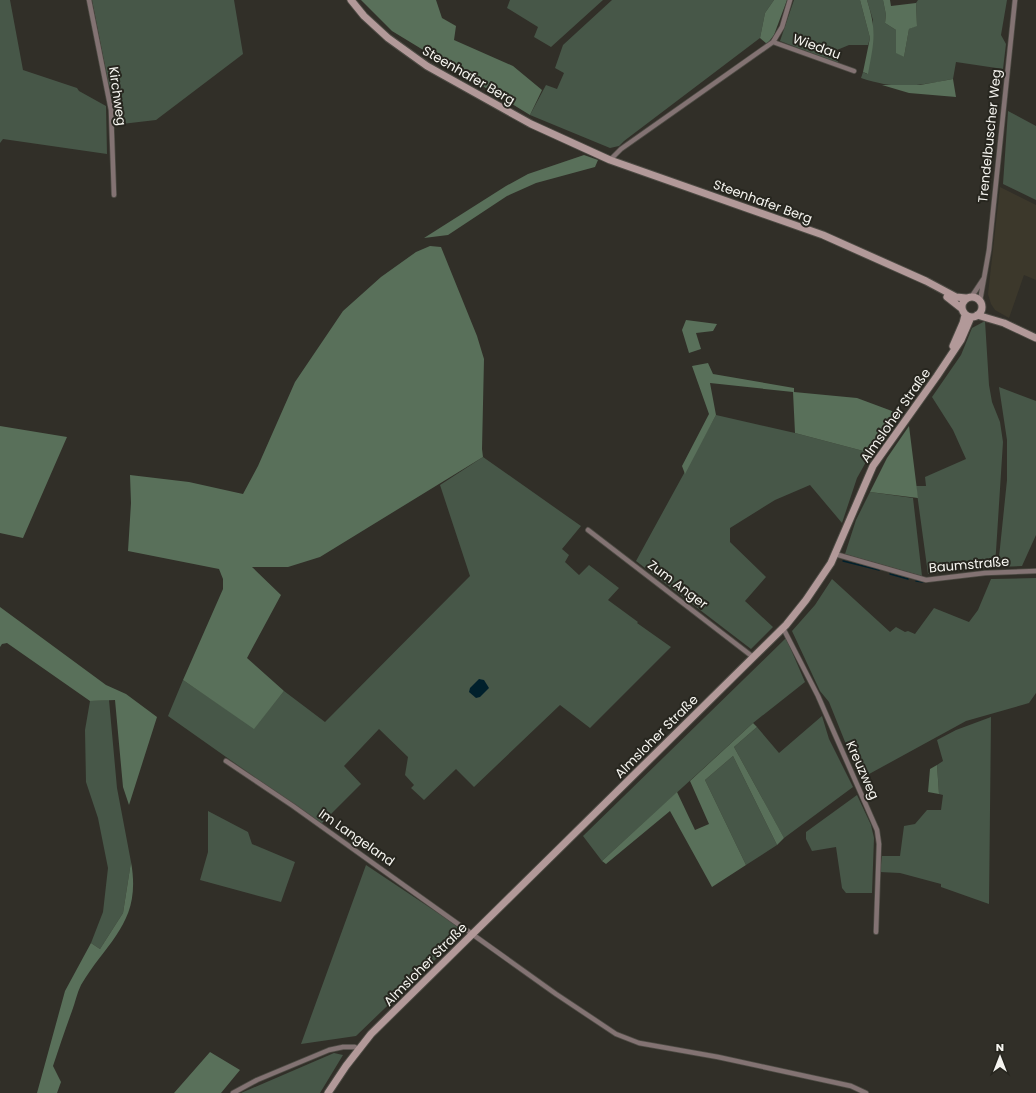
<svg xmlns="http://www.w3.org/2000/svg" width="1036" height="1093" font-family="Poppins,sans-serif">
	<rect width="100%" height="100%" fill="#312f28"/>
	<path fill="#3c382b" d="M1000,187L1036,205V280L1024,275L1009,318L995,310L991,304L988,294Z"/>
	<path fill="#475748" d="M0,0H10L23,70L77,88L79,91L106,106L107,154L3,139L0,143Z
		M92,0H234L243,54L156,120L113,125V106Z
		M510,0H603L551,47L534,37L538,27L507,8Z
		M612,0H774L765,13L760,38L624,141L619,146L610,148L530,115L546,85L557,89L564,73L555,68L563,45Z
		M794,0H860L870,38L868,45H849L837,50L838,63L780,41Z
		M867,0H883L886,15L885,23L896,30V52L904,57L909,29L917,25L916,3L918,0H1007L1001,35L1006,44L1003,69L956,62L953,79C916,86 897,90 861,78L863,72L867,74L873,20Z
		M1008,111L1036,126V200L1003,184Z
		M985,321L989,385L992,402L1000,422L1003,442L995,567L928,574L916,486H926L925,477L966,459L953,430L932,397L961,355L972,328Z
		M999,387L1036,401V535L1022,566L998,567L1007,480V440Z
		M716,415L795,433L871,453L857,478L842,523L810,485L775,500L730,528V542L766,577L745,601L773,627L751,649L636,561Z
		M483,457L581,526L562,549L569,555L565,562L579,575L589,565L619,588L608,600L638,622L637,623L671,647L590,728L560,705L474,787L456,769L424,800L411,788L414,785L405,775L408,757L379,729L344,766L361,784L321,824L168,716L183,680L254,728L284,691L325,722L470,576L440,485Z
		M870,492L913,498L922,576L845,554L856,520Z
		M1036,578V693L1029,703L966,721L860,779L829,702L820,691L792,631L815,605L832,579L890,632L896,627L905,632L908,631L915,634L934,608L969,622L978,610L991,579Z
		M786,638L805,682L753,723L602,861L583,836Z
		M109,700L117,788L131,862L123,913L100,949L91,943L103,912L108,868L98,818L86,782L85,730L90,701Z
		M822,716L829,739L853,787L784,838L734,747L757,727L779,753Z
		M991,717L989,904L941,887V884L900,873L880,872L882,856H900L904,826L915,824L927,810H941L943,795L939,794L937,765L943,761L937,740L956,730Z
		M733,756L777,845L746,865L705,780Z
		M857,795L871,825L874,838L872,893H846L842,888L836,847L812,851L806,839V832Z
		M208,811L248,832L252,844L295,862L281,902L200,880L208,852Z
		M366,865L465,931L356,1036L301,1044Z
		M334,1053L343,1055L320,1093H241Z"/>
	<path fill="#59705a" d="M361,0H436L442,18L456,26L454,40L513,66L542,90L530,115L392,31Z
		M774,0H787L774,35L767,44L760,38L765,13Z
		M860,0H867C877,32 874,41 868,74L863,72L870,38Z
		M883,0H890L891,6L916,3L917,26L909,29L904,57L896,53V30L885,23L886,15Z
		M953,79L956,97L909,93L882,85H920Z
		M584,155L598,160L595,167L536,183L507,196L448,235L424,238L506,186L528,174Z
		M430,246L441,247L477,336L484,359L482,449L483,457L320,557L288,567H252L281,595L247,658L284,691L254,729L183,680L223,589V579L219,569L128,551L131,503L130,475L189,482L243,494L258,466L295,382L343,311L381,277L416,252Z
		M686,320L717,324L713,331L696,333L701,349L689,353L682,330Z
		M708,363L713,374L794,388V392L857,398L900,414L871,453L795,433L793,392L710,383L716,415L685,474L682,466L709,414L692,366Z
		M0,426L67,437L23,538L0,533Z
		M909,426L918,498L870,492L887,458Z
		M0,607L106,685L126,694L157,717L129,805L123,787L115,700L90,701L7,643L2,644L0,647Z
		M753,723L757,727L734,747L783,836L784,838L777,845L733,756L705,780L746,865L712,887L670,811L606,864L602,861L677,792L695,830L709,824L690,781Z
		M937,765L939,794L928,792L930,769Z
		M131,862C142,922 108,940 81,985C77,993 75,1003 72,1011C65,1030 59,1048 53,1066L61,1082L57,1093H37L65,991L91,943L100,949L123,913Z
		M210,1052L240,1070L221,1093H174Z"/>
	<path fill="#00202c" d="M479,679L484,680L489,688L480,697L476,698L469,692L470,688Z"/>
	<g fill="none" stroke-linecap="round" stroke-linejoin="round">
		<path stroke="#00202c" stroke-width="1.5" d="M843,561L879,570
			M890,574L908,579
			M916,581L923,582"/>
		<g stroke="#4d4b44" stroke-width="6">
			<path id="street" d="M89,0L111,110L114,195
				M773,42L854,71
				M610,160L621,149L773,42L782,27L790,0
				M972,296L984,278
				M980,301L989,250L1015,0
				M588,530L753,657
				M835,554L926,580L985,573L1036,571
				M783,628L818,696L877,830L879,844L876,932
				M226,761L293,806L556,994L616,1034L639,1043L718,1057L851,1086L866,1093
				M233,1093L257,1080L329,1050L343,1047H355L358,1049"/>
		</g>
		<g stroke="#4d4b44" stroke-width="9">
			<path id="secondary" d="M351,0L364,16L388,38L427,66L531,124L610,160L823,235L926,281L956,297L966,298
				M962 307a10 10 0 1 1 20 0a10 10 0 1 1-20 0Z
				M947,297L961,308
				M977,315L1004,323L1036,338
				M953,346L963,323L965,315
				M328,1093L346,1066L371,1034L786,625L806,600L831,563L873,466L937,376L961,340L971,317"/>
		</g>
		<use href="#street" stroke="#837373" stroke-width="4.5"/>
		<use href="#secondary" stroke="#b29999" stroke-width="7"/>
	</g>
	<g text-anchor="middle" stroke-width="4" stroke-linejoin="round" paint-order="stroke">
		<g font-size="13" fill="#f6f5f0" stroke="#27261f">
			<text transform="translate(817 46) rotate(20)" y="5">Wiedau</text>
			<text transform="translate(469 75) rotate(30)" y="5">Steenhafer Berg</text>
			<text transform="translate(118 96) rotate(82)" y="5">Kirchweg</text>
			<text transform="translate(989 136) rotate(-84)" y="5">Trendelbuscher Weg</text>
			<text transform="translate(763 201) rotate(20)" y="5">Steenhafer Berg</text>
			<text transform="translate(895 415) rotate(-55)" y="5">Almsloher Straße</text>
			<text transform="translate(969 564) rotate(-5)" y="5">Baumstraße</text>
			<text transform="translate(678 584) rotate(37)" y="5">Zum Anger</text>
			<text transform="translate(656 736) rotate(-45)" y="5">Almsloher Straße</text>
			<text transform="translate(863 770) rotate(66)" y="5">Kreuzweg</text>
			<text transform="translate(357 837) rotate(35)" y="5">Im Langeland</text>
			<text transform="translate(425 964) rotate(-45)" y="5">Almsloher Straße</text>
		</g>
	</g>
	<g transform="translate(1000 1057)" stroke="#27261f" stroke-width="3" paint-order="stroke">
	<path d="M0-3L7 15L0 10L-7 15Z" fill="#f6f5f0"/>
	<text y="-6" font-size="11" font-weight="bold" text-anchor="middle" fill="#f6f5f0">N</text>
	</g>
</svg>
